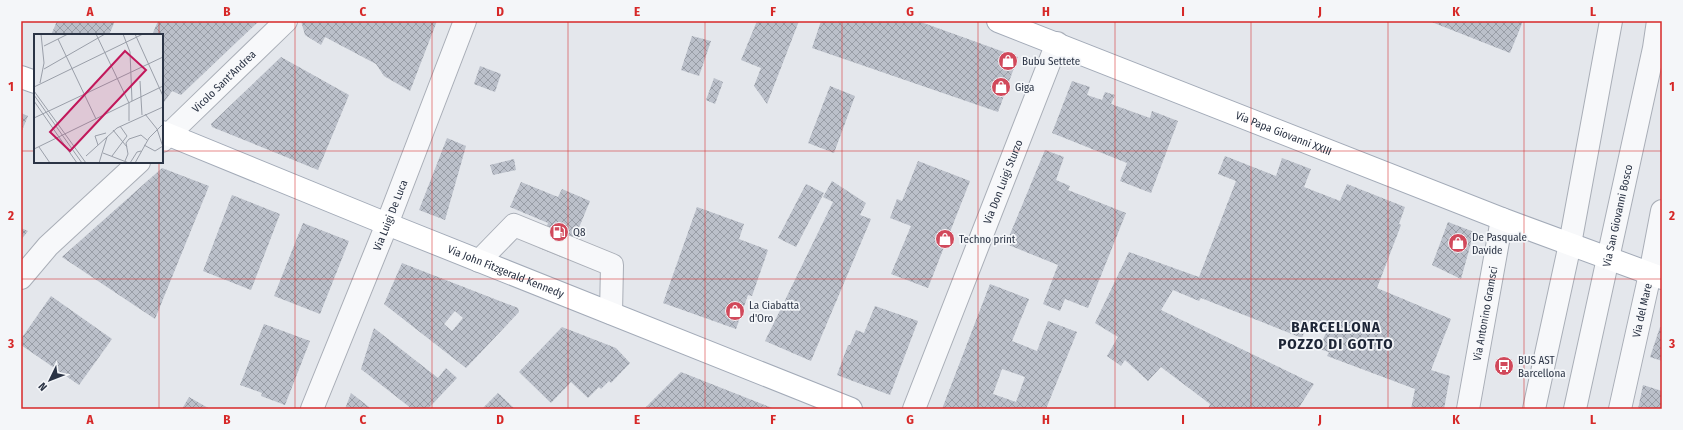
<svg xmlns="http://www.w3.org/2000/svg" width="1683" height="430" font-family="'Fira Sans Condensed',sans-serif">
	<defs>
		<pattern id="building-cross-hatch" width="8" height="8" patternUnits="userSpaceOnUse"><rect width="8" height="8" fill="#bbc0ca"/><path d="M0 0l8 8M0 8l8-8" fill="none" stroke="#989da6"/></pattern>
	</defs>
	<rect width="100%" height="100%" fill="#e4e7ec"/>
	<path fill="url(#building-cross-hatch)" fill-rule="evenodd" d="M57,21H115L109,35H51Z
		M158,21H259L181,95L172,91L162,105V35H152Z
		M301,21H437L410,91L384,76L376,64L325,37L321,45L305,35Z
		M757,21H799L767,104L754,86L761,68L741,60Z
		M821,21H918L1018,57L998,112L812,48Z
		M1429,21H1523L1510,53Z
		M692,36L711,41L699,76L681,70Z
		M281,57L349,95L318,170L212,127L211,124Z
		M480,66L501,74L495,92L474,84Z
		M714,78L723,82L715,104L706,100Z
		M1072,81L1090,87L1087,95L1102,100L1105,92L1115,95L1111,104L1150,118L1152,111L1178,121L1151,193L1120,181L1127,163L1052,133Z
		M830,86L855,96L834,153L808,143Z
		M21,113L28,116L21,133Z
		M447,138L466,146L445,220L419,210Z
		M1045,150L1064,157L1056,180L1070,186L1068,190L1126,213L1088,308L1065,299L1060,311L1043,304L1058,265L1006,244Z
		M1225,156L1276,176L1282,158L1311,169L1304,187L1340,201L1347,184L1405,207L1399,224L1401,225L1377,288L1451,319L1431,370L1450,376L1444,409H1411L1415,389L1327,356L1329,352L1319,349L1328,328L1309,321L1302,338L1201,298L1199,301L1173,290L1161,310L1314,384L1298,409H1208L1210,404L1161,367L1148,381L1125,360L1121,366L1107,356L1118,337L1095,323L1129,252L1199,277L1236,181L1218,174Z
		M514,159L516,170L493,175L490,165Z
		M918,161L970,181L928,288L891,274L911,226L890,218L897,199L902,201Z
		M162,168L209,186L155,319L62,257Z
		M832,181L866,203L860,215L871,219L811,361L765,341L833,202L823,197Z
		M521,182L558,197L562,189L590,201L566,259L539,248L548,223L510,207Z
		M806,184L824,193L796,247L778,238Z
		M232,195L280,214L251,290L203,271Z
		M697,207L744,224L739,239L768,250L752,296L748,295L736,329L663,303Z
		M1448,222L1474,232L1461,279L1432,265Z
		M303,223L349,241L320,314L274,296Z
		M21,228L28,231L21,240Z
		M402,263L518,308L519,312L466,368L384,304ZM455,311L463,318L452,331L444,324Z
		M990,284L1029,299L1012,341L1037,351L1048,321L1077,332L1046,409H942ZM1002,369L1025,377L1016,402L993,394Z
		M51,296L112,339L79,385L21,345V339Z
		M875,306L918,321L890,395L837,375L848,345H850L856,330L864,333Z
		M264,324L310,341L285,405L261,396L262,393L240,385Z
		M562,327L616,348L630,363L611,383L609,381L601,389L599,387L588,398L571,382L551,403L519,372Z
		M1660,327H1662V361L1650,357Z
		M374,328L438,378L446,368L457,378L428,409H412L361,369Z
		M681,372L775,409H644Z
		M1643,385L1662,391V409H1638Z
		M351,393L369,407L371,409H345Z
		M498,393L515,409H482Z
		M189,397L210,409H182Z"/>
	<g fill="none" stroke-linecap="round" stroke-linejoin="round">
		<g stroke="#a9aeb7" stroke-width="24">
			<g id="minor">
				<path id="s1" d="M162,141L286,21"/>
				<path d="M479,261L514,225L612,265L611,313"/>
				<path d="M21,278L48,246L139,162"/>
				<path id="s2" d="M312,409L387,224L465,21"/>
				<path id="s3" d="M914,409L1057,43"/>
				<path id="s4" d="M1468,409L1502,219"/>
				<path d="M1534,409L1570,244L1611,21"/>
				<path id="s5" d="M1575,409L1654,48L1658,21"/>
				<path id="s6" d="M1620,409L1650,274L1662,211"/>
			</g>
		</g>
		<g stroke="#a3abb8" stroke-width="24">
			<g id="major">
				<path id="s7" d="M998,21L1502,219L1662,278"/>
				<path d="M21,77L35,82"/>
				<path id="s8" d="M162,132L387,224L851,409"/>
			</g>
		</g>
		<use href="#minor" stroke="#f7f8fa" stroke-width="22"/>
		<use href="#major" stroke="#fff" stroke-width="22"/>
	</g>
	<path fill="none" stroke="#d62828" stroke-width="1" stroke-opacity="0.55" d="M159,21V35M295,21V409M432,21V409M568,21V409M705,21V409M842,21V409M978,21V409M1115,21V409M1251,21V409M1388,21V409M1524,21V409M21,151H35M162,151H1662M159,162V409M21,279H1662"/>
	<defs>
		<g id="shop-disc" transform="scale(1)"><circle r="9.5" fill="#d1495b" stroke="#f4f6f9"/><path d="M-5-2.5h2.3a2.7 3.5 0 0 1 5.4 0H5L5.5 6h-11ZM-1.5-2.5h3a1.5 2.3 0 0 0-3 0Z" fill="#fff"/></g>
		<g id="fuel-disc" transform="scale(1)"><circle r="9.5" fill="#d1495b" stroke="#f4f6f9"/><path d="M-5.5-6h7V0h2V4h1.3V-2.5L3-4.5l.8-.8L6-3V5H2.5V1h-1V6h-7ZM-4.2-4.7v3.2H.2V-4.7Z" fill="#fff"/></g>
		<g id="bus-disc" transform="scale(1)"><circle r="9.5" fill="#d1495b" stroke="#f4f6f9"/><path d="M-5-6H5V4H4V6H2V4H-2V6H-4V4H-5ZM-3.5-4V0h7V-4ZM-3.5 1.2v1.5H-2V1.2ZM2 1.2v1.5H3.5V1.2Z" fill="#fff"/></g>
	</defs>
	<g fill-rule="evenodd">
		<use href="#shop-disc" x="1008" y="61"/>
		<use href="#shop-disc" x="1001" y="87"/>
		<use href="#fuel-disc" x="559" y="232"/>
		<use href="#shop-disc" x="945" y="239"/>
		<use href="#shop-disc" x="1458" y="243"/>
		<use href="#shop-disc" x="735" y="311"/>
		<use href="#bus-disc" x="1504" y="366"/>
	</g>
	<g text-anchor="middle" stroke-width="3.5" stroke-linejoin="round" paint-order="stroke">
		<g font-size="11" fill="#2b3445" stroke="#f4f6f9" text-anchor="start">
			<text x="1022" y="65">Bubu Settete</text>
			<text x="1015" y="91">Giga</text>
			<text x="573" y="236">Q8</text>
			<text x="1472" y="241">De Pasquale<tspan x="1472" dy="13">Davide</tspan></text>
			<text x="959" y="243">Techno print</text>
			<text x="749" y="309">La Ciabatta<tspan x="749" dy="13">d'Oro</tspan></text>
			<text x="1518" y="364">BUS AST<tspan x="1518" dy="13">Barcellona</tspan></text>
		</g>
		<g font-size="11" fill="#2b3445" stroke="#f4f6f9">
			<text dy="4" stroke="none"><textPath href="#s1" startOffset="86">Vicolo Sant'Andrea</textPath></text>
			<text dy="4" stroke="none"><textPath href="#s7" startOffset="307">Via Papa Giovanni XXIII</textPath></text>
			<text dy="4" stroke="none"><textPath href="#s3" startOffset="244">Via Don Luigi Sturzo</textPath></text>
			<text dy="4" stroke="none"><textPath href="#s5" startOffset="198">Via San Giovanni Bosco</textPath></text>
			<text dy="4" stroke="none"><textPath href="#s2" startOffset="209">Via Luigi De Luca</textPath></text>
			<text dy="4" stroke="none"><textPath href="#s8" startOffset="371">Via John Fitzgerald Kennedy</textPath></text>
			<text dy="4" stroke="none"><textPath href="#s6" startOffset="101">Via del Mare</textPath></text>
			<text dy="4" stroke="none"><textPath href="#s4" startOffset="97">Via Antonino Gramsci</textPath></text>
		</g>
		<g font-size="15" font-weight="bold" letter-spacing="1" fill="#1d2536" stroke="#f4f6f9">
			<text x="1336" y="332">BARCELLONA<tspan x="1336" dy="17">POZZO DI GOTTO</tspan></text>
		</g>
	</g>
	<g transform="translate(34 34)">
		<rect width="129" height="129" fill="#e4e7ec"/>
		<path fill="none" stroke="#9a9fa9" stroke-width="1" d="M62,0L95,69V87M89,0L96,18L98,67M101,0L129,62M24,5L62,85M10,12L34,0M10,35L71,0M106,47L108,81M6,49L10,29L7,0M0,53L109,0M0,57L52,129M0,61L48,129M0,67L43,129M111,80L123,95L129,113M0,84L129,23M79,96L93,113M64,111L61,102L72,99M110,111L121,117L129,112M5,113L16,129M0,115L129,52M69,119L95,129M52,122L83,94L129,73M78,122L93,102L86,92M91,127L94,120L92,109L95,105L107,101L113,106M65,129L73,103M96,129L103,118L107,117M101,129L115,104L129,90"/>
		<path fill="#c2185b" fill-opacity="0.15" stroke="#c2185b" stroke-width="2" d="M91,17L112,36L36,117L16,98Z"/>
		<rect width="129" height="129" fill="none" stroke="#2b3445" stroke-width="2"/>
	</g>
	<rect width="1683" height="430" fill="none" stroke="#f4f6f9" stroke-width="44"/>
	<g transform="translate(50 380) rotate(227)" stroke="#f4f6f9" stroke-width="3" paint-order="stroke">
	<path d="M0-3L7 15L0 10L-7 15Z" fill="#2b3445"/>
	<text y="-6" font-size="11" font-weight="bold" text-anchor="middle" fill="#2b3445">N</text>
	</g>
	<rect x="22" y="22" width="1639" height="386" fill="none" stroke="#d62828" stroke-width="1.5"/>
	<g font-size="13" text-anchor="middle" font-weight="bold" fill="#d62828">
		<text x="90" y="16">A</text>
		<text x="227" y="16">B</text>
		<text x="363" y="16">C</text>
		<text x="500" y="16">D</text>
		<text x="637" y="16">E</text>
		<text x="773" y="16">F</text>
		<text x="910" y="16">G</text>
		<text x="1046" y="16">H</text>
		<text x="1183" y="16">I</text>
		<text x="1320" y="16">J</text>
		<text x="1456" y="16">K</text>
		<text x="1593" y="16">L</text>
		<text x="11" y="91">1</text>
		<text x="1672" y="91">1</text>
		<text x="11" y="220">2</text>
		<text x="1672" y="220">2</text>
		<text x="11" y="348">3</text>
		<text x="1672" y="348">3</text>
		<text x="90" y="424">A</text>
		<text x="227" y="424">B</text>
		<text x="363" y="424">C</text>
		<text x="500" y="424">D</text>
		<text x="637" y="424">E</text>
		<text x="773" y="424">F</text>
		<text x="910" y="424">G</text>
		<text x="1046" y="424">H</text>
		<text x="1183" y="424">I</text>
		<text x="1320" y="424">J</text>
		<text x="1456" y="424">K</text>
		<text x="1593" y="424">L</text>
	</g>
</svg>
